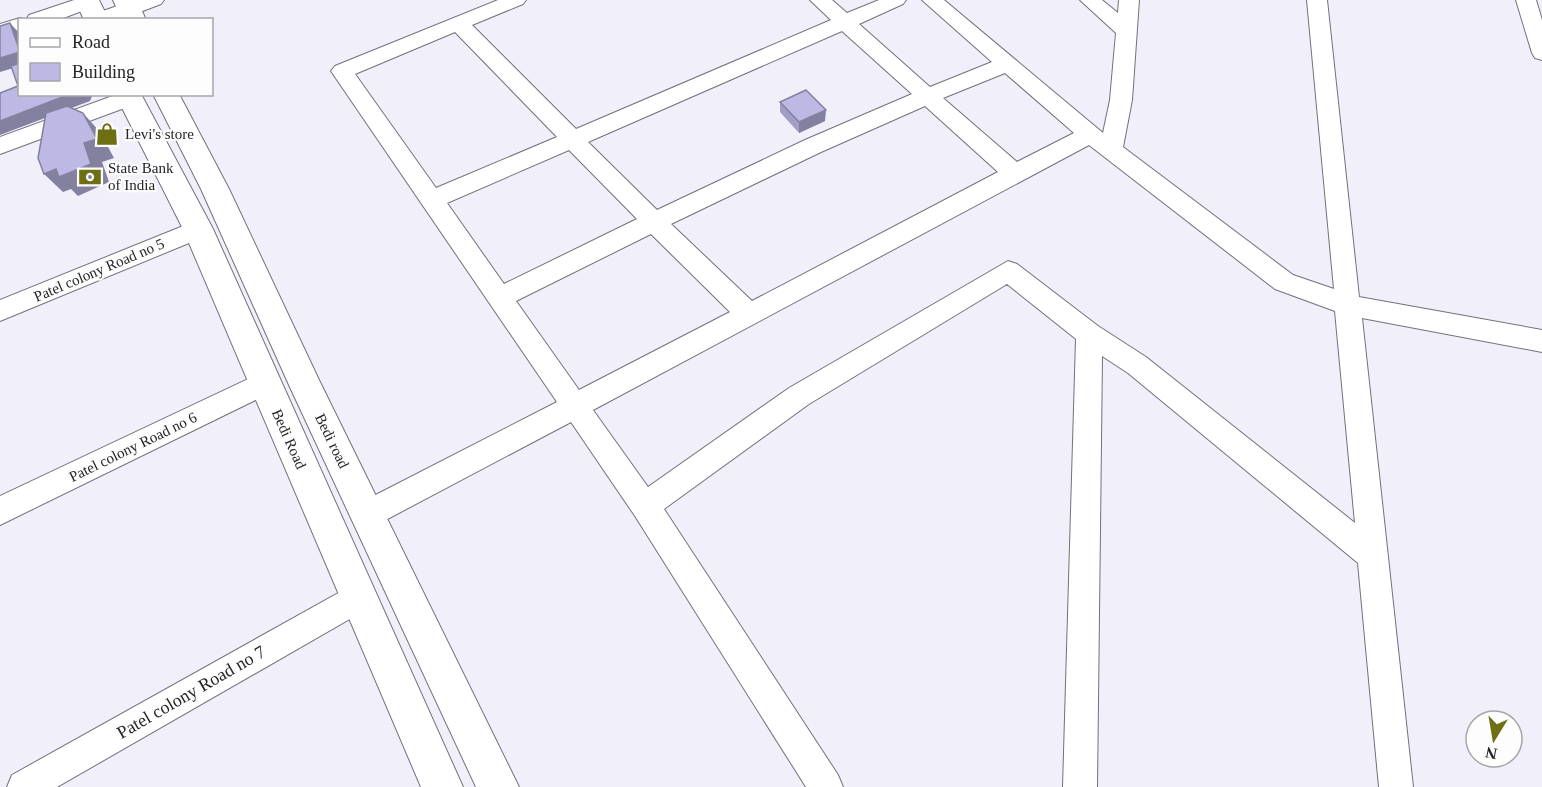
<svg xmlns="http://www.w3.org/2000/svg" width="1542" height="787" font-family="'Times New Roman',serif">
	<rect width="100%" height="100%" fill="#f0effa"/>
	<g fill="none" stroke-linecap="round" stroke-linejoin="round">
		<g stroke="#72717b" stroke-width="2">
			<path id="street" d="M74,0L98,2L95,6L58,20H26L29,15Z
				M135,0H164L161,4L119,20H88L91,15Z
				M498,0H526L523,4L472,25L576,129L831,20L810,0H832L847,13L879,0H906L903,4L859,24L930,87L992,62L922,0H944L1103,133L1110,100L1116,33L1080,0H1102L1118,13L1119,0H1139L1132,100L1123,147L1293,275L1334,289L1307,0H1327L1359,297L1542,330V352L1362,318L1413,787H1379L1358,563L1128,373L1102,356L1097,787H1063L1076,339L1007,284L809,404L664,509L838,775L843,787H806L635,516L571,422L378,524L368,528L358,524L353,514L358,504L557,402L331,71L335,66ZM842,31L912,94L805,140L657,210L588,142ZM455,32L557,137L436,188L355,74ZM1005,73L1074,133L1017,162L943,98ZM925,106L998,172L752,301L671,224L821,152ZM1089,145L1275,289L1335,311L1355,523L1146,357L1098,326L1017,264L1008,261L789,388L648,487L593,410ZM569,150L637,219L504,284L447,203ZM651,234L730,312L579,390L516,301Z
				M1516,0H1536L1542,20V60L1535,58L1532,53Z
				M20,18L24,20H20V32L0,38V24Z
				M118,94H139L141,98L138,103L0,154V137Z
				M198,220L206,222L210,229L206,236L0,321V300Z
				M265,371L274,375L278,383L274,391L0,525V496Z
				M358,582L369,586L373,597L369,608L57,787H7L12,775Z"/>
		</g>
		<g stroke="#72717b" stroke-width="2">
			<path id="secondary" d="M75,0H99L109,20H84Z
				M113,0H137L146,20H122Z
				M115,94H141L213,229L463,787H421L183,229Z
				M153,94H179L229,189L319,380L519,787H476L289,385L201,189Z"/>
		</g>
		<use href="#street" fill="#fff" fill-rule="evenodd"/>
		<use href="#secondary" fill="#fff" fill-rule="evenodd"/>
	</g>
	<path fill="#a39ec4" d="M780,102L825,121L799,133L780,112Z"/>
	<path fill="#8481a0" d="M10,23L20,34V52Z
		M20,52V66L0,72V58Z
		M70,94H93L90,101L0,135V121Z
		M826,110L825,121L799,133V122Z
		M83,113L100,132L114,158L102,162L109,182L78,196L71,189L63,192L44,174L56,169L84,143Z"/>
	<path fill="#bdb8e4" stroke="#8481a0" stroke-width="1.5" d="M10,23L20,52L0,58V26Z
		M20,63V94H70L0,121V93L18,86L11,66Z
		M806,90L826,110L799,122L780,102Z
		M67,106L83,113L97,139L84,143L91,164L59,177L56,169L44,174L38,158L46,113Z"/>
	<defs>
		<g id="shop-bare" transform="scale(1.8)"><path d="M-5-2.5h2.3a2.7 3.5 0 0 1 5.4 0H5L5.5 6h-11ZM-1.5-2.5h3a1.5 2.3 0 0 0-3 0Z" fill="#6d6f12" stroke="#fdfdfd" stroke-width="2.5" paint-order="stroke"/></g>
		<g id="bank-bare" transform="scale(1.8)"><path d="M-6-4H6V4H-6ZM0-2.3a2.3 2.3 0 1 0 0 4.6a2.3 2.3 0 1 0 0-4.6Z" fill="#6d6f12" stroke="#fdfdfd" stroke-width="2.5" paint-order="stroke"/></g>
	</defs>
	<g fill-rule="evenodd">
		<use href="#shop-bare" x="107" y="134"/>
		<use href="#bank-bare" x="90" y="177"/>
	</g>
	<g text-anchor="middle" stroke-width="4.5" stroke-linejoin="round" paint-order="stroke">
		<g font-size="15" fill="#242428" stroke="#fdfdfd" text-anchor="start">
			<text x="125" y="139">Levi's store</text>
			<text x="108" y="173">State Bank<tspan x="108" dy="17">of India</tspan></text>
		</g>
		<g font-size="15" fill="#242428" stroke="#fdfdfd">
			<text transform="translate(99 270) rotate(-23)" y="5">Patel colony Road no 5</text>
			<text transform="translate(289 439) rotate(66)" y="5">Bedi Road</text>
			<text transform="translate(332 441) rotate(64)" y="5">Bedi road</text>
			<text transform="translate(133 447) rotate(-26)" y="5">Patel colony Road no 6</text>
		</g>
		<g font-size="18" fill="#242428" stroke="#fdfdfd">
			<text transform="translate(191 692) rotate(-30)" y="6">Patel colony Road no 7</text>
		</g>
	</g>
	<rect x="18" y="18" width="195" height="78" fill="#fdfdfd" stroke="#a6a6a8" stroke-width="1.5"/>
	<rect x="30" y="38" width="30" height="9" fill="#ffffff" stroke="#a6a6a8" stroke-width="1.5"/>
	<text x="72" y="48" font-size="18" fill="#242428">Road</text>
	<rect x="30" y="63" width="30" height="18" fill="#bdb8e4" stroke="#a6a6a8" stroke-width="1.5"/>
	<text x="72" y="78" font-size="18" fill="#242428">Building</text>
	<g transform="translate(1494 739) rotate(191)"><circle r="28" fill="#fdfdfd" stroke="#a6a6a8" stroke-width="1.5"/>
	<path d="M0-4.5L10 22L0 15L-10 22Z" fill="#6d6f12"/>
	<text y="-9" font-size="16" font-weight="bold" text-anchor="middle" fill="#242428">N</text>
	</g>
</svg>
